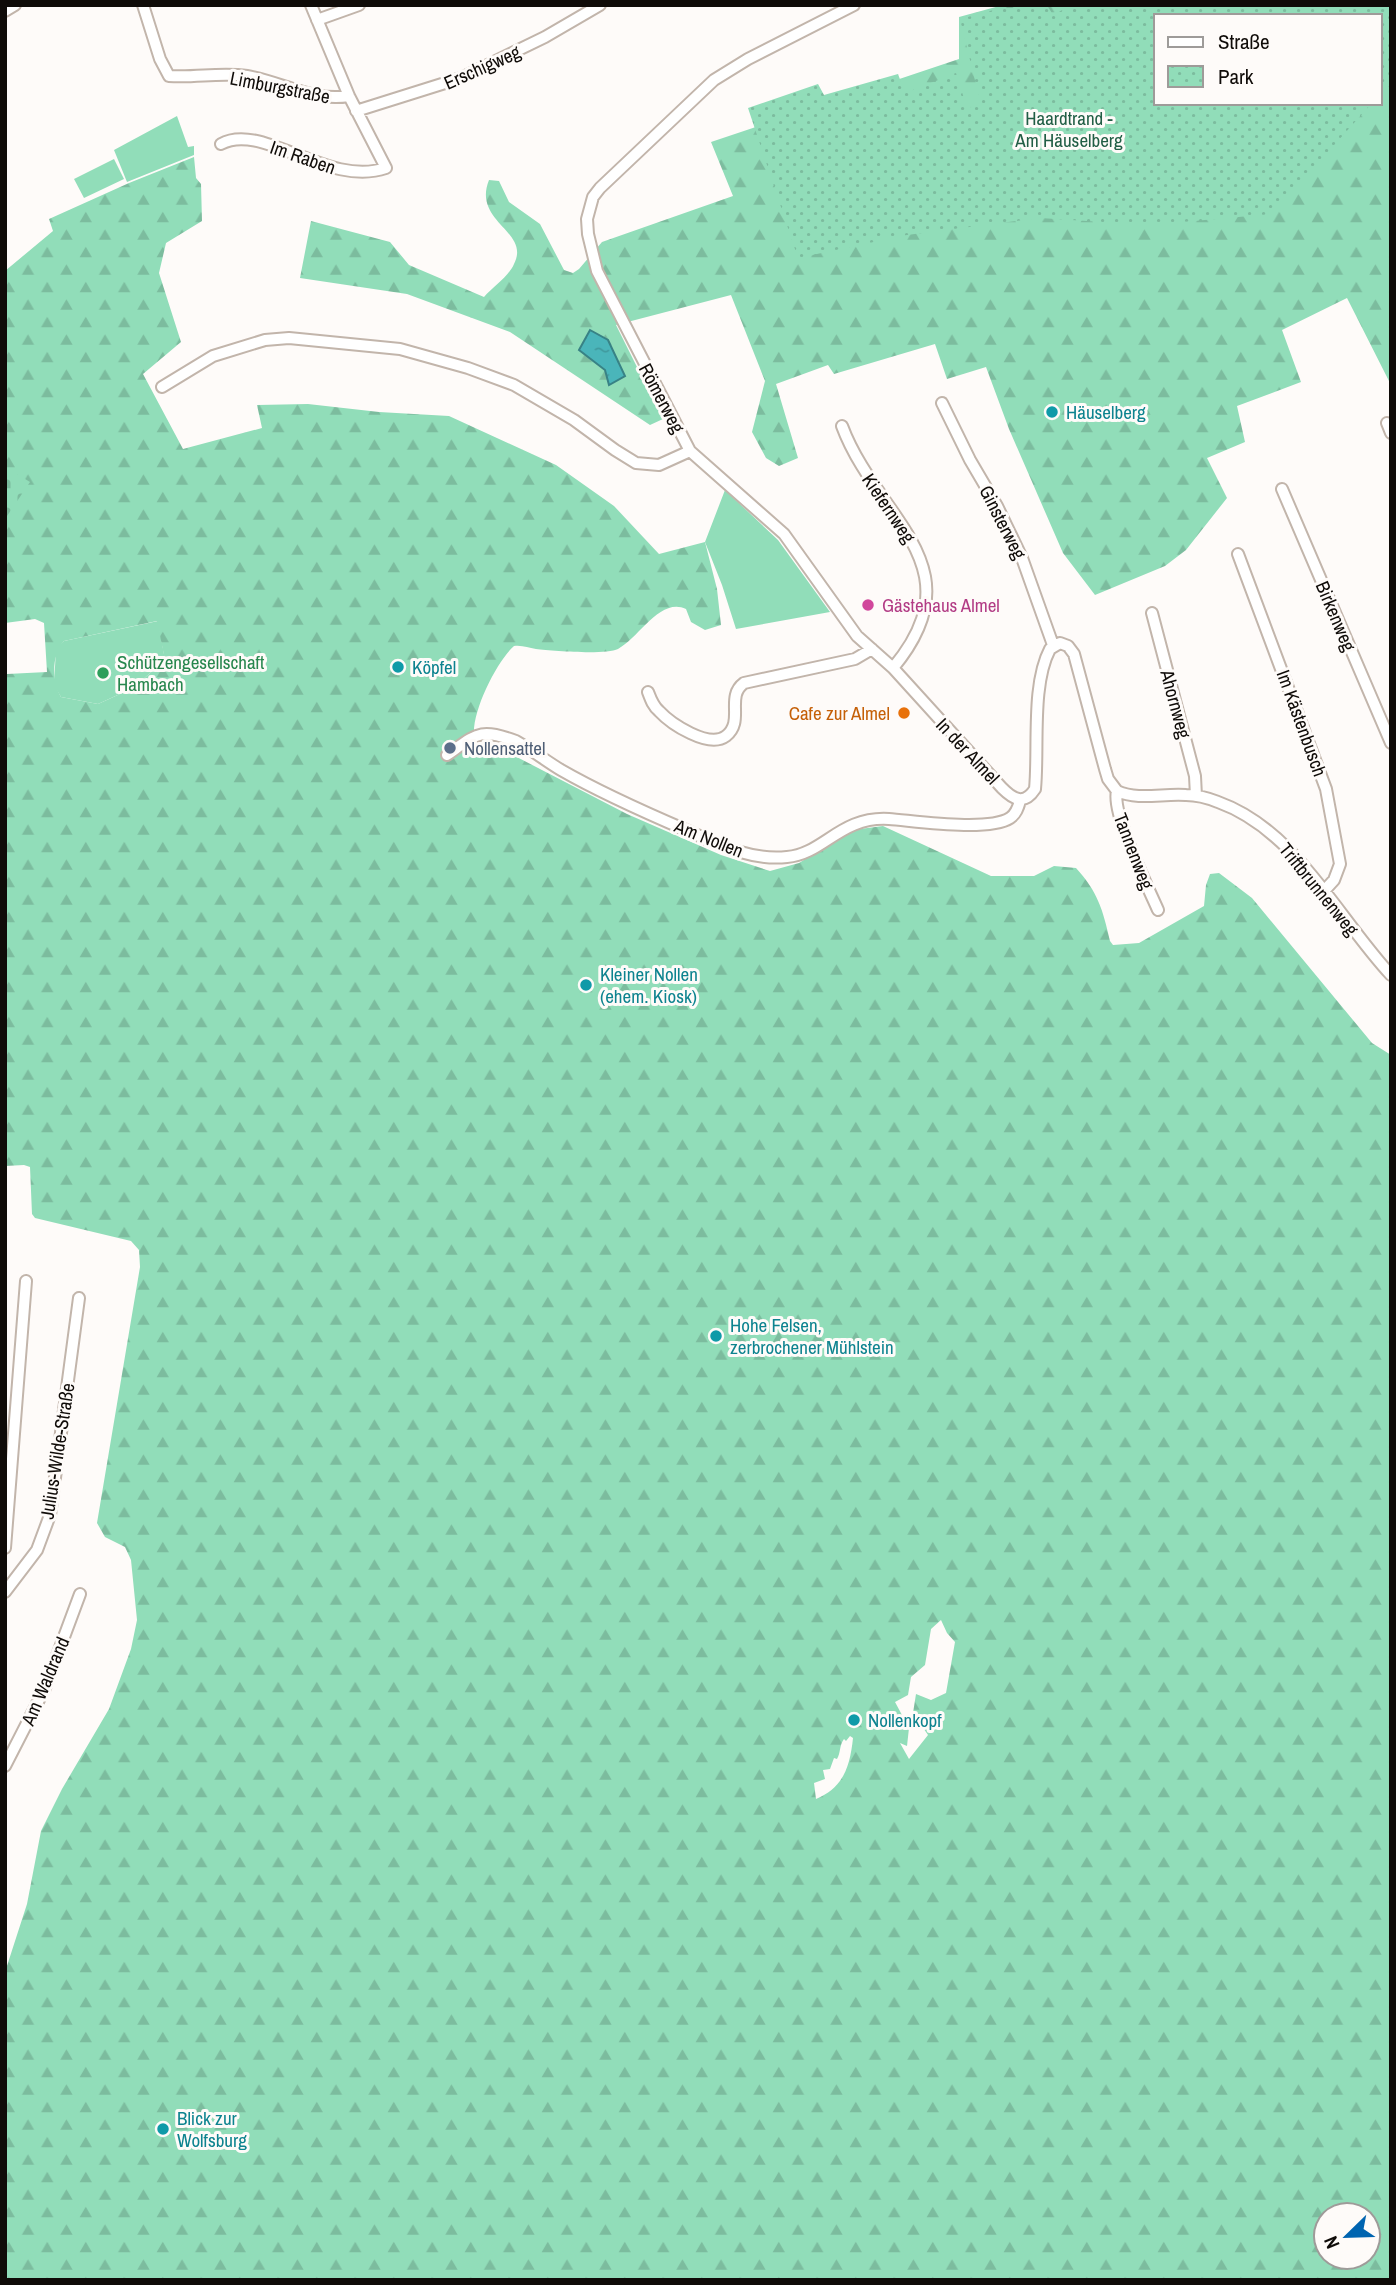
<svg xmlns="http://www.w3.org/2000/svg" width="1396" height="2285" font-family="'Archivo Narrow',sans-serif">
	<defs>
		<pattern id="forest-firs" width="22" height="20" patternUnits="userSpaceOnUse" patternTransform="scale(1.75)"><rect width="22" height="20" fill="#91ddb9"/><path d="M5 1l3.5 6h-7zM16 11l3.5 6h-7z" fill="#7cbc9e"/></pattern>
		<pattern id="cemetery-stones" width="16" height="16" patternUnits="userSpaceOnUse" patternTransform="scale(1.75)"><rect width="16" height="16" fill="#91ddb9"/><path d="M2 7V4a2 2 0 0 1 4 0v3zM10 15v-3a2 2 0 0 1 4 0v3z" fill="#7cbc9e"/></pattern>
		<pattern id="park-dots" width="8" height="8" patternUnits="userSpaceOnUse" patternTransform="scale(1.75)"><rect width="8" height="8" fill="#91ddb9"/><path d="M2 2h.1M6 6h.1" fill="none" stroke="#7cbc9e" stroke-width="1.8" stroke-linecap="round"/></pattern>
		<pattern id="water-ripples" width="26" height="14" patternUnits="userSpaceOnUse" patternTransform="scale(1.75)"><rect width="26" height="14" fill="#4ab5ba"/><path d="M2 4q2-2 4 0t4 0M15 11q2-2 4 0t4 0" fill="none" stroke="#409a9e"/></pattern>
	</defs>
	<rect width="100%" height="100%" fill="#fefbf9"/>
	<path fill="#91ddb9" d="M177,116L188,147L194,146V155L127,182L114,150Z
		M114,159L124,179L84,198L74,179Z
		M725,490L778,540L830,612L736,629L722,585L705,542Z
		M158,621L165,660L133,688L98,704L61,697L54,685L56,649L64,641Z"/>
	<path fill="url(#forest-firs)" fill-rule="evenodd" d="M1003,5H1066L1156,103H1380V16L1189,5H1389L1391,11V385L1347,298L1282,330L1301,382L1237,406L1245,442L1207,458L1227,498L1186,550L1165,566L1095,595L1063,553L1009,429L986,367L947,379L935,344L834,374L828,365L776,384L798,458L779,466L766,458L752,432L765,381L731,295L616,325L663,419L650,425L510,332L407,294L300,278L311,221L390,242L409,265L484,297C493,287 509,276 514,264C531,231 472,222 489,180L499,181L509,202L540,224L564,270L573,273L579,269L602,242L733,196L711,142L959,59V17Z
		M194,157L196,178L201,184L202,221L166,243L159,273L181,342L143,374L183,449L262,428L257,405L308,404L379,412L449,416L556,465L614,506L659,554L705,542L717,589L721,625L705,630L691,622L686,609C660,597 639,638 618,649C606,655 552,651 536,649C528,648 523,645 514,646C497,661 468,717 475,741C476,744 479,747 481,750L511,754L627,814L721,855L770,871L799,863L852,830L883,826L991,876H1034L1054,866L1076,868C1098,892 1103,910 1110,941L1113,945L1139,943L1204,906L1206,885L1210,874L1219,873L1252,898L1372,1043L1391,1055V2280H5V1972L27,1904L41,1831L62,1789L109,1709L131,1649L137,1620L131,1560L125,1547L105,1537L97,1523L140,1267L139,1250L131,1241L35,1218L32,1214L30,1167L24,1165L5,1166V672L7,674L47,672L44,623L35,619L5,623V271L53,231L49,219L129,183ZM157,621L165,660L133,688L98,704L61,697C52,681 51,656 64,641ZM941,1620L947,1633L955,1642L946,1693L931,1700L916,1694L913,1713L928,1735L909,1759L900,1743L907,1746L909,1728L895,1702L908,1695L911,1677L925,1665L931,1629ZM850,1736L853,1738C850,1767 843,1788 816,1799L814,1783L825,1779L823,1770L830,1769L834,1758L837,1759C841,1752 839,1746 844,1739L846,1741ZM1326,2215H1368V2257H1326Z"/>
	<path fill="url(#cemetery-stones)" d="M5,467L30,482L5,519Z"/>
	<path fill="url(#park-dots)" d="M1032,5H1047L1053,15L1066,8L1065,5H1391V84L1380,95V16H1156V103H1372L1272,214L1149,225L1040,218L907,235L798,258L748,108L818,84L824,95L898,74L905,93L956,73L967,108L981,105L960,19L1001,8H1028Z"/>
	<path fill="url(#water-ripples)" stroke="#388285" stroke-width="2" d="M590,330L608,340L625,376L609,385L605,370L579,350Z"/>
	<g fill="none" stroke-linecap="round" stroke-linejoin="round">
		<g stroke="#c2b5ab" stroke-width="14">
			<path id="minor" d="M143,5L160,59L169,76C195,78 221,72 247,76C282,82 313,102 349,96
				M854,5L748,59L714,80L600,188L593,197L587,219L588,234L597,271L690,451L784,534L857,636L893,668L1002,788C1013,799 1024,806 1035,789C1039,748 1031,685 1050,649L1060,643L1068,646L1074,654L1105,769L1108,779L1117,791
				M5,11L15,5
				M317,20L359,5
				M356,111L461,78L545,37L600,5
				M221,144C262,121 328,188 386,168L349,96L311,5
				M162,387L213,356L265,340L289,338L400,349L468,368L514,385L574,420L615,450L636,463L659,465L690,451
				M942,403L970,460L997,506L1022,558L1053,645
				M1387,423L1391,433
				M842,426C876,518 979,565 893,668
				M1282,489L1391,743
				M1238,554L1326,789L1340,864L1334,880L1323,892
				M1152,613L1195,776L1196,796
				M648,692C651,700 653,706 659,711C671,724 709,749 726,736C745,721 725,697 744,683L855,659L872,649
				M447,755C478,733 479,728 516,741C532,750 546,761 561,770C601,793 644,812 686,830C718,844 750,861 787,857C824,854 840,816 889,819C916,821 988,832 1010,818C1016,814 1018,808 1020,801
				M1117,791C1139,801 1163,793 1186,795C1197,795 1208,798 1218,802C1296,830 1337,917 1391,975
				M1117,791C1111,813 1148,887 1158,910
				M5,1548L26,1281
				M5,1592L37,1550L50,1515L79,1298
				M5,1766L45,1688L80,1594"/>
		</g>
		<use href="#minor" stroke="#fff" stroke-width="10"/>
	</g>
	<g fill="#0f9aa8" stroke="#fefbf9" stroke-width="2.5">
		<circle cx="1052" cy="412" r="7"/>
		<circle cx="398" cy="667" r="7"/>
		<circle cx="586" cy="985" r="7"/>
		<circle cx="716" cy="1336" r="7"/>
		<circle cx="854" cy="1720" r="7"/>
		<circle cx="163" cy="2129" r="7"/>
	</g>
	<circle fill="#d1479c" stroke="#fefbf9" stroke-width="2.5" cx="868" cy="605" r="7"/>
	<circle fill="#2e9e5b" stroke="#fefbf9" stroke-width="2.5" cx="103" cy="673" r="7"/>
	<circle fill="#e8710a" stroke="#fefbf9" stroke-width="2.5" cx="904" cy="713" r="7"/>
	<circle fill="#5c6f8a" stroke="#fefbf9" stroke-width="2.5" cx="450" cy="748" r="7"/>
	<g text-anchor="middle" stroke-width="6" stroke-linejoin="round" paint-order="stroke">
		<g font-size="19" fill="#0f0b08" stroke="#fefbf9">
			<text transform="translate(482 67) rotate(-24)" y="7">Erschigweg</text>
			<text transform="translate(280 87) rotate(11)" y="7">Limburgstraße</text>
			<text transform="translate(303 157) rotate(19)" y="7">Im Raben</text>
			<text transform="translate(662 398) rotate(62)" y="7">Römerweg</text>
			<text transform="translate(889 508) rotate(56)" y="7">Kiefernweg</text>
			<text transform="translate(1003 522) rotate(63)" y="7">Ginsterweg</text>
			<text transform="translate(1336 616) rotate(67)" y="7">Birkenweg</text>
			<text transform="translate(1176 704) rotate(75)" y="7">Ahornweg</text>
			<text transform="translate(1302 723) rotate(70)" y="7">Im Kästenbusch</text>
			<text transform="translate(968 751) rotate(47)" y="7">In der Almel</text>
			<text transform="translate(709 838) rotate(22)" y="7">Am Nollen</text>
			<text transform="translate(1134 851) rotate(69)" y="7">Tannenweg</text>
			<text transform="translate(1319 889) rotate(51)" y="7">Triftbrunnenweg</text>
			<text transform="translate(57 1451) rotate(-81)" y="7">Julius-Wilde-Straße</text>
			<text transform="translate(45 1681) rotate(-67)" y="7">Am Waldrand</text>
		</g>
		<g font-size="19" fill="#215e45" stroke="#fefbf9">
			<text x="1069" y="125">Haardtrand -<tspan x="1069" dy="22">Am Häuselberg</tspan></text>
		</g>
		<g font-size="19" fill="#0d838f" stroke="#fefbf9" text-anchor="start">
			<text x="1066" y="419">Häuselberg</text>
			<text x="412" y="674">Köpfel</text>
			<text x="600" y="981">Kleiner Nollen<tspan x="600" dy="22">(ehem. Kiosk)</tspan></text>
			<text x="730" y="1332">Hohe Felsen,<tspan x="730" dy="22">zerbrochener Mühlstein</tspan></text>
			<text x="868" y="1727">Nollenkopf</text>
			<text x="177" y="2125">Blick zur<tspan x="177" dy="22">Wolfsburg</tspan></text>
		</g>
		<g font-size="19" fill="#b23c85" stroke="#fefbf9" text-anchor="start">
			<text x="882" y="612">Gästehaus Almel</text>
		</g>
		<g font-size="19" fill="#27864d" stroke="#fefbf9" text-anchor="start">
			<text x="117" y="669">Schützengesellschaft<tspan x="117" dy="22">Hambach</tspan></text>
		</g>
		<g font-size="19" fill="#c56008" stroke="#fefbf9" text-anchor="end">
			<text x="890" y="720">Cafe zur Almel</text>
		</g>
		<g font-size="19" fill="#4e5e75" stroke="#fefbf9" text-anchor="start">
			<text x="464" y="755">Nollensattel</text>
		</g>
	</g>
	<rect width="1396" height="2285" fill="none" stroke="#0f0b08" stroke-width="14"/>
	<rect x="1154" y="14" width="228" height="91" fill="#fefbf9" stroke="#9e9b99" stroke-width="2"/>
	<rect x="1168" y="37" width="35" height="10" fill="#ffffff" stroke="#9e9b99" stroke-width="2"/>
	<text x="1218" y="49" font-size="21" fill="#0f0b08">Straße</text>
	<rect x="1168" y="66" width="35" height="21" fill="url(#park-dots)" stroke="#9e9b99" stroke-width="2"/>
	<text x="1218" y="84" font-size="21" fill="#0f0b08">Park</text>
	<g transform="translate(1347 2236) rotate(247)"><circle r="33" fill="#fefbf9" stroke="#9e9b99" stroke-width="2"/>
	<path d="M0-5L12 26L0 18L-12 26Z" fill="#0064b0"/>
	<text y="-10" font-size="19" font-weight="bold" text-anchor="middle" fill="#0f0b08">N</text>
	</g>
</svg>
